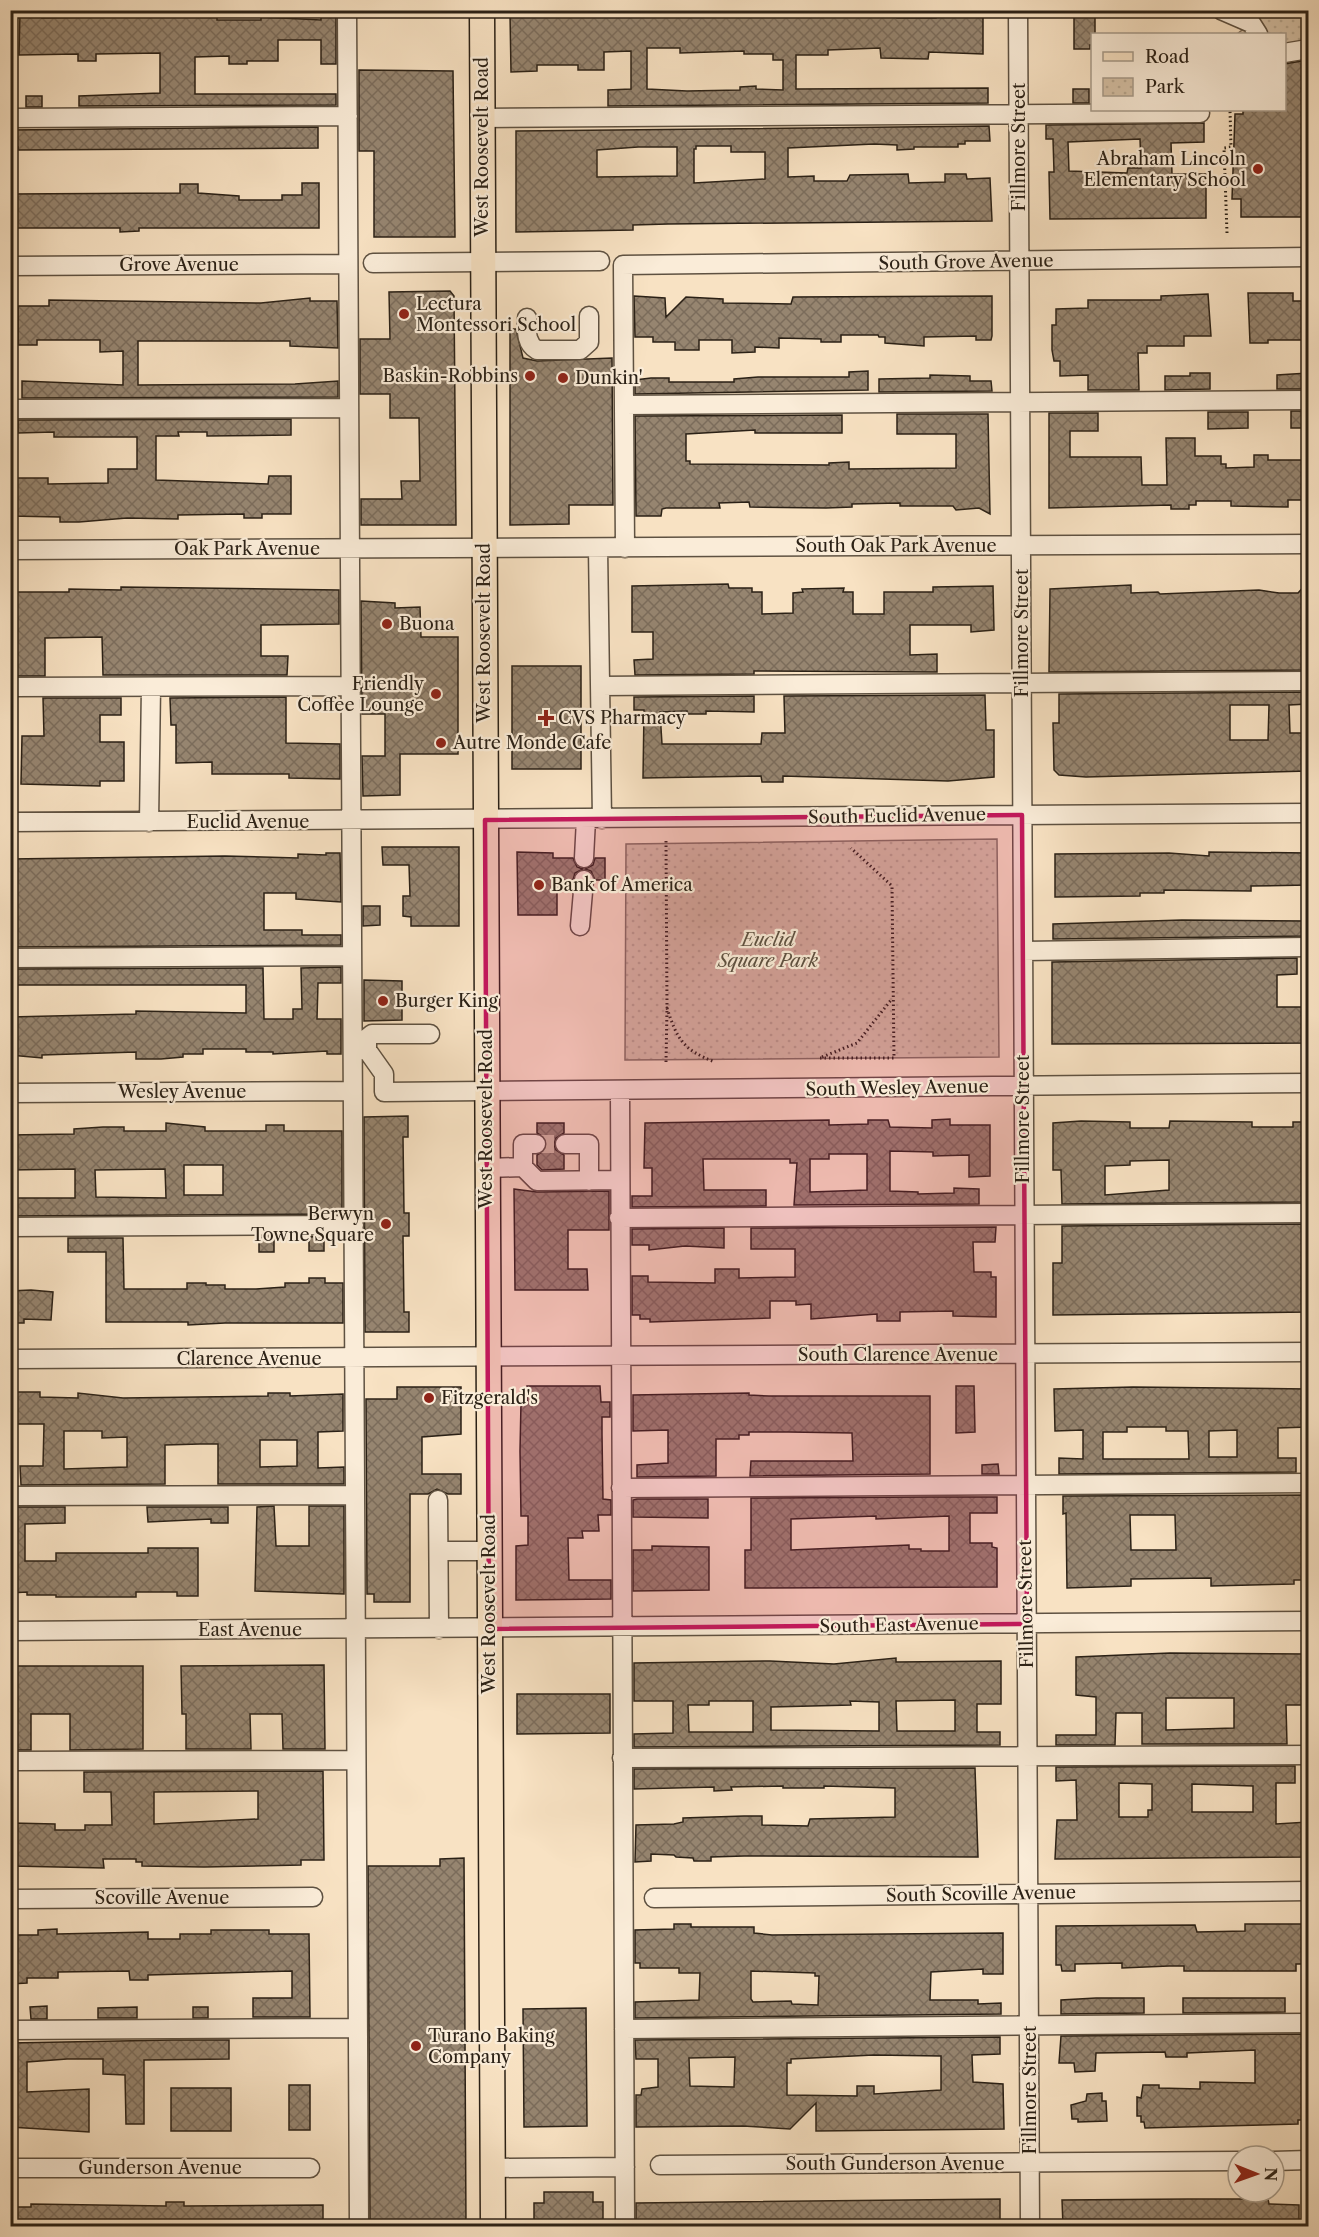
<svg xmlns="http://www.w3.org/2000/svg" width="1319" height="2237" font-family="'Libre Caslon Text',serif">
	<defs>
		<pattern id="park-dots" width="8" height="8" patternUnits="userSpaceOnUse" patternTransform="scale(1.5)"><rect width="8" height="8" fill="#d5c1a6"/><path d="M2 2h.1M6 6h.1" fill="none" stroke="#b7a68e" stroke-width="1.8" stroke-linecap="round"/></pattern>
		<pattern id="building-cross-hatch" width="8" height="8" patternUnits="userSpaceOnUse" patternTransform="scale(1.5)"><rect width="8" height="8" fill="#968570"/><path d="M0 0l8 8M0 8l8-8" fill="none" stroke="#7b6c5b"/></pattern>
	</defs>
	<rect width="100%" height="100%" fill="#f8e2c3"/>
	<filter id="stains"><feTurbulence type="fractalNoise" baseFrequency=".00333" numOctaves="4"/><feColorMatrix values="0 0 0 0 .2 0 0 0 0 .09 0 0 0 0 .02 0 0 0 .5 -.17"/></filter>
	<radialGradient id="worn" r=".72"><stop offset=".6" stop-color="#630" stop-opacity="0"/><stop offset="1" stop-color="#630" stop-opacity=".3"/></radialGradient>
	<path fill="url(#park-dots)" stroke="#80715e" stroke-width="1.5" d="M1267,11H1308V41L1285,44L1284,34H1237Z
		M997,839L999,1057L625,1060L626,844Z"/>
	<path fill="url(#building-cross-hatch)" stroke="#2b2116" stroke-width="1.5" fill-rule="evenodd" d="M542,10L606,15L897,12V18H936V12L983,10V54L929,52L928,59L881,58L880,48L828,50V55H796V89L988,88V103L608,106V90L631,89V51L604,52V70H578V65H537V71L511,72L510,14H542ZM647,48H680V53L744,51V54H773V60H783V90L756,89V86L740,87V90L687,91L647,89Z
		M1074,10H1095V34H1092V45H1090V49H1074Z
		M20,12H42V18L99,17V12H155V15H199V12H217V20H261V17L321,20V13H336V64H321V40H278V61H247V64H229V56L195,57V94H336V105L79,106V96L160,93V53L96,54V61H78V54L19,55Z
		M1308,60V217H1241V199H1232L1235,114H1243V110H1284V64Z
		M359,70L453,71L455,237H374V151H359Z
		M1073,89H1089V103H1073Z
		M26,96H42V107H26Z
		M1204,123V142L1171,143L1172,174H1206V218L1050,219L1049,172H1054L1053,139H1046V125ZM1140,139L1141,168H1128L1127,173L1069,171L1068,142Z
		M989,126L990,141H965V144H958V147H914V149L897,150V145L874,144L788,148V177L814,176V181H847L850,175L908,174L909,183L945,182V174H966L967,179L990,178L992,221L668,224L633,225V230L516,232V131ZM696,146H731V152H765V179L694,183V149H696ZM638,147H677V176L597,177V150Z
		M318,127V148L18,150V147H10V130Z
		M302,183H319V228H139V231L120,232V228H10V194L180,193V184H198V193L239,196V200H282V195H302Z
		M450,291L454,296L456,525H361V499H402L401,481H420L419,418H390V394H360V339H390L389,292Z
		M1248,293H1293V301H1308V340H1268V343H1250Z
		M1208,294L1211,336H1184V346H1147V353H1138L1139,390H1088V375L1060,376V361H1054L1052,350V325H1056V309L1088,308V300H1161V296Z
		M634,296L665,298L666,317L686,297L723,299V303L791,304L793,297L992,296V336L991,340H976V336L924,337V346L885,343V337H879L878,335H841V342H821V339L779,338V348L755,347V352L732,353V340H699V350H675V342H653V337H635Z
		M310,298V301H337L338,348L290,346V341H138V385L295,384L338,381V397L22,398V381L123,385V351L100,352V340H37V345H18V306H49V300L261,303Z
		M510,329H516L523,358L537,361L612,358L613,505H569V524L510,525Z
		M868,371V390L635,394V380L651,378H669V382H734V379L758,377H849V372Z
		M1190,373H1210V389L1165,390V376H1190Z
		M1308,373V389H1277V375Z
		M930,375L970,376V381H991L992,391L879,392V379L930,378Z
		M1291,411H1308V428H1291Z
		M1208,412H1248V428L1208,429Z
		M1049,413H1098V431H1070V457H1141L1142,485H1167L1166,438H1195V456H1221V464H1226V468L1254,467V455H1268V460H1308V500H1288V507L1231,506V501H1196V505H1189V509H1171V505L1049,508Z
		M897,414H988L990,514L979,508L956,510L953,506H900V503L852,504V507L826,508L750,507L749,502L719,503L720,508H666L662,509L661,516H636L635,416L842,415V433H755V430L686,434V461H690V464L829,465V463L849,462V469L956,468V434H897Z
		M291,419V435L207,436V432H178L179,436H156V480L268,484L269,476H291V514H262V518H244V514L178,515V519L127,518L79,522H60V517L10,516V478H48V484L108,483V469H137V437H54V432L18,433V420Z
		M1308,582V670L1049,672L1050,589L1131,585V593L1158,592L1160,594L1259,590L1279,593H1298Z
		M728,584L729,588H752V592H762V614L793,613V593L803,592L802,589L844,588L843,592H853V614H884V592H933V587L993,586L994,630L971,632V625H910V655L937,654V672L754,671V674L635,675L634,660L653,659V632H632V586Z
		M121,587L339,590V624L261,625V656H288L287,675H103L102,637L45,638V676H10L13,592H69V589L121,590Z
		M361,601L395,603V608L420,607L421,637H458V754H400V795L363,796L362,756H385V714H362Z
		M512,666H581V769H512Z
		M1308,692V704L1289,705L1290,733H1308V771L1086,777L1059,775L1054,770L1053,723H1059V694ZM1230,705H1269L1268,740H1230Z
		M985,695L986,730H994V777L948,781L783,776V782H762L761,776L643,778L644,710H634V697L754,696V712L706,711V714H687V711L660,712L662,744H761L762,733H785L784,696Z
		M286,697V743L340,744V779L289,778V774H212V762L176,763V725H171L170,698Z
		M43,698H121V715H100V742H124V781H100V786L21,784L22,736H44Z
		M382,847H459V926H411V917L403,916V896H410L409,865H383Z
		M517,852L553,853V858H573L577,867L583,869L575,873L573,880H561V891H557V915H518Z
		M1209,852L1308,853V885L1251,886V891L1164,890V893H1140V896L1055,897V854L1169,853L1209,856Z
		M326,853H340L341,902L296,899V893H264V930H302V935H341V945L10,947V859L225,856L298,858V854L326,855Z
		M595,858H605V880H595L591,871L585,869L593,865Z
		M363,906H380V925L363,926Z
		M1182,920L1308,921V936L1053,939V924Z
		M1297,958V974L1277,975V1007H1307L1308,1043L1052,1044V962Z
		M341,967V983H318L317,1019H341V1054H327V1051L273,1054V1052H246V1049H203V1054H183V1057L161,1059H136V1052L42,1055V1058L10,1055V1017L136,1014V1011L246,1013V985H10V969L263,968L264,1019H293V1009H302L301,968Z
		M364,980L402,981V1020L364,1021Z
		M408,1116V1137H403L404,1213H409V1236H403L404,1312H409V1332H365L364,1117Z
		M950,1119V1125H990V1176L969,1177V1155L933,1156V1152L890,1151V1191L918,1192V1194L954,1193V1188L979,1189V1204L794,1205L797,1163H790V1159H703L704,1190H766V1206L632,1207V1196H652V1168H644L645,1123L829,1120V1125L868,1124V1120H888L890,1127L932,1128V1120ZM829,1154H867V1190L810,1192V1159H829Z
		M1081,1121L1130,1122V1128H1169L1170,1121L1252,1122V1127H1293V1122H1308L1306,1186H1308V1202L1062,1204L1061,1170H1053V1123ZM1169,1160V1190L1105,1195V1166L1130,1165V1161Z
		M166,1123L205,1127V1131H266V1125H284V1131H342V1214L10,1216V1198H75V1169L10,1170V1135L74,1134V1129L103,1127H124V1131H166ZM184,1165H223V1195H184ZM165,1169L166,1198L96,1197L95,1170Z
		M537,1123H564V1133L556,1138L554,1145L556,1150L564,1155V1169L542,1170L537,1165V1155L545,1150L547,1145L545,1138L537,1133Z
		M514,1189L537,1192L609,1191V1230H568V1269H587L588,1290H515Z
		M1308,1224V1312L1053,1315V1263H1062V1226Z
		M996,1227L995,1242H973L974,1272H991V1277H996V1317L953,1316V1311L900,1312V1321H877V1314L811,1319V1304L796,1305V1301H770V1318L650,1322V1319H640V1315H632V1276H648V1282L715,1283V1269H739V1278L795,1277V1249H751V1228Z
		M724,1228V1248L685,1246L649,1250V1245H632V1229Z
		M324,1236V1251H309V1237Z
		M259,1237H274V1252H259Z
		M68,1238H123L124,1289H187V1283H206V1285H225V1289H256L285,1287V1283H309V1278H325V1283H343V1323H225L188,1325V1322H106V1252H68Z
		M31,1290L53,1292L51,1320L24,1319V1323H10V1291Z
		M527,1386H600L601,1402H610V1417H602V1434L603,1499L611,1500V1515H598L599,1531H582L583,1538H568L569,1580H611V1599L516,1600V1546L528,1545V1516H521L520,1451L521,1402H527Z
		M956,1386H974L975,1432L956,1433Z
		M397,1387H461V1434L422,1437V1474H461V1494H448L437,1489L428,1494H410V1602H374V1594H367L366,1399H397Z
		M1133,1387L1308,1389V1427L1278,1428V1458H1296V1472L1059,1474V1458L1083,1459V1430L1055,1431L1054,1389ZM1127,1427H1166V1431H1188L1189,1459H1103V1432H1127ZM1237,1430V1457H1209V1431Z
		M10,1392H40V1397L78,1398V1393L123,1398L268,1396V1393H290V1396L343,1394V1431L318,1432V1468L344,1467V1484H218V1444H200L165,1445V1484L21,1485L20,1466H43L44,1424H10ZM64,1431H102V1438L127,1437V1467L64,1469ZM260,1440H297V1466L260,1467Z
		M749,1393V1395L769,1396H930V1474L750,1476L751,1461H853L852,1433L789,1432H749V1435H739V1439H716V1476L637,1477V1465L668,1463V1430L633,1431V1395Z
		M998,1464L999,1474H982V1465Z
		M1308,1495V1580H1294V1584L1211,1586V1578L1131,1579V1586L1067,1588L1066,1513L1063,1514V1496ZM1130,1515H1175L1176,1550H1131Z
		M930,1497H997V1513H970V1543H992V1547L997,1548V1587L745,1588V1550H751V1498ZM876,1516V1519L949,1516V1551H921V1549H909V1545L791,1550V1519Z
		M637,1499H708V1518L633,1517V1500Z
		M274,1506L276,1546H309V1506H344V1594L255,1591L257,1507Z
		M10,1507H65V1523L25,1524V1561H56V1553H148V1548H198V1596H177V1592H136V1597H56V1595H27V1592L10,1593Z
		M147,1507H228V1523H211V1519L148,1522Z
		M652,1546L709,1547V1590L633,1591V1550H652Z
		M1170,1653L1308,1654V1705H1286L1287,1744H1142V1713H1116L1115,1745H1056V1735H1096V1697L1076,1695V1657ZM1166,1698H1234V1728L1166,1730Z
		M896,1658V1662L1001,1661V1704H977V1732H1000V1745L634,1747V1734L673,1733V1701H634V1663L770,1661L834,1664ZM955,1700V1731H897L896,1701ZM709,1701H753V1732H689L688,1705H709ZM850,1701L879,1702V1731L771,1730V1707L851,1705Z
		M324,1665L325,1749H283L282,1714H250L251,1749H186V1714H182L181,1666Z
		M11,1666H143V1749L70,1750V1714H31V1750H15Z
		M517,1694H610V1733L517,1734Z
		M1295,1766V1783H1276V1824L1308,1822V1857L1055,1859L1057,1820H1077L1076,1780L1056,1781V1767ZM1119,1783L1152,1784V1810H1148V1817H1119ZM1192,1784L1253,1786V1812H1192Z
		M975,1768L978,1857L744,1856L711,1857V1861H694L693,1858L676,1857L674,1855L651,1854V1861L635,1862L636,1825L674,1824L683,1822V1818L744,1816H762V1825L808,1826L810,1819L895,1817V1788L824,1786V1788H783V1786L731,1787L732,1790L714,1791V1787L634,1789V1769Z
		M323,1771L324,1860H301V1865L204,1867L142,1866V1862H136V1859H103L104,1868L12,1866V1823L55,1824V1830H85V1825H112L111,1792H84V1772ZM258,1791V1819L154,1824V1792Z
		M464,1858L466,2226H370L368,1866H440V1859Z
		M674,1924H691V1927H754V1933L772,1935L1003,1933V1974H983V1969L931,1972L930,2000H978V2004L1001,2003V2014L635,2018V2002L699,2000L700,1973H679V1968H640V1963H635V1930L674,1929ZM751,1971L815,1973V1976H819L818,2005L792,2004L791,2001L753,2002L751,1999Z
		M1245,1924H1308V1964H1296V1971H1184V1966H1169L1122,1968V1963L1075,1964V1971H1062L1061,1965H1056V1926L1195,1925L1197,1932L1245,1931Z
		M57,1929V1934L148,1932V1939H180V1934H211V1930H269V1934H309L310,2017H253V1998H292V1971L148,1975V1980H130L129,1971L58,1972V1978H27V1983L10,1984V1935H38V1930Z
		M1096,1998H1144V2013L1061,2014V2000Z
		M1183,1998H1285V2012L1183,2013Z
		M47,2006V2019H31L30,2007Z
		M137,2007V2018H98V2008Z
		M193,2007H208V2018H193Z
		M586,2008L587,2126L524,2127L523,2009Z
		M1308,2034V2120H1298V2124L1145,2128L1144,2122H1141V2116H1137V2097L1141,2098L1143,2085H1159V2088L1200,2089V2082L1255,2083V2050L1187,2053V2057H1166L1165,2052L1096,2053L1095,2071L1075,2072L1074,2063H1059L1061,2036Z
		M1000,2037V2054L972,2055L973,2082L1003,2084L1004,2129L816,2131V2103L790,2129L743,2126L636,2127V2095H641L642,2089L658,2087V2059H636L635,2040ZM874,2055L941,2056V2090L874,2094V2086H857V2096L787,2095V2063H791V2059ZM735,2057L734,2087L690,2086L689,2058Z
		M173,2040H229V2059L144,2060V2124H126L125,2075L103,2074V2059H67L27,2062V2092L89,2089V2132L10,2127V2043Z
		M289,2085H310V2130H289Z
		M171,2088H231V2131H171Z
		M1102,2093V2101H1106L1107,2121L1078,2122V2119H1072L1071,2105L1086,2101L1087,2094Z
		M544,2192H593V2202H603V2226H534V2203H544Z
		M1000,2199V2226H636V2203Z
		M1188,2199H1268L1269,2204L1299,2205V2226H1063L1062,2200Z
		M166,2202H184V2206L323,2205V2226H10V2207H31V2204L166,2206Z"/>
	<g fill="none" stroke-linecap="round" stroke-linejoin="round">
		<path stroke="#cfbba0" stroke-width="18" stroke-dasharray="18 9" stroke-linecap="butt" d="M536,1144H565"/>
		<g stroke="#5e5141" stroke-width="21">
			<path id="minor" d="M347,10L359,2226
				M1018,10L1030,2226
				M1221,10L1251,23L1258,34
				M1284,53L1308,49
				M10,118L348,116
				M482,118L1200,113
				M373,263L600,261
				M10,266L348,264
				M527,318C527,330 525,343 537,350H580L589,342V316
				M624,405L1308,400
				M10,409L349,408
				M598,548L602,819
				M625,548L623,265L1308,257
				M10,550L1308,544
				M600,686L1308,681
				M10,687L351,686
				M10,822L1308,813
				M149,822L151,687
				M584,858L586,819
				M580,926L584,880
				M1023,951L1308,947
				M10,958L352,956
				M430,1034H372L367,1038V1050L384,1074V1092L1308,1083
				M620,1091L625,2226
				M10,1093L353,1091
				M536,1144H523V1167L537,1181L619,1180
				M565,1144H589V1181
				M487,1168L523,1167
				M619,1218L1308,1213
				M10,1227L354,1225
				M10,1359L1308,1352
				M621,1488L1308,1483
				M10,1496L355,1495
				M438,1500L439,1629
				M439,1551H488
				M10,1631L1308,1621
				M622,1758L1308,1755
				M10,1761L356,1760
				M654,1898L1308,1891
				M10,1899L313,1897
				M624,2029L1308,2023
				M10,2030L358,2028
				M1274,2161L1308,2160
				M660,2165L1238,2161
				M10,2168H310
				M492,2168L625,2167"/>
		</g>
		<g stroke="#2b2116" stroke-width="27">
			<path id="major" d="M482,10L493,2226"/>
		</g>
		<path stroke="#2b2116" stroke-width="3" stroke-dasharray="1.5 3" stroke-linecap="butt" d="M1227,233L1224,148L1231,147L1230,110
			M666,841L667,1008
			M822,1057L857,1043L891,1000
			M820,1058H894L892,886L851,848
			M666,1062L667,1008C677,1039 683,1050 715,1062"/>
		<use href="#minor" stroke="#faecd8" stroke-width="18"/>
		<use href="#major" stroke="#f8e2c3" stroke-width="24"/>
	</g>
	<path fill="#c2185b" fill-opacity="0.2" stroke="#c2185b" stroke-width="4.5" stroke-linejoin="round" d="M1022,815L1027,1624L489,1629L485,820Z"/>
	<g fill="#8f2418" stroke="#faecd8" stroke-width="2">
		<circle cx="1258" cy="169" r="6"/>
		<circle cx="404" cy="314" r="6"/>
		<circle cx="530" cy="376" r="6"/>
		<circle cx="563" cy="378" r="6"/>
		<circle cx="387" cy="624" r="6"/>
		<circle cx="436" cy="694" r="6"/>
		<path d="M543 709h6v6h6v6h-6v6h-6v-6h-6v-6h6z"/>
		<circle cx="441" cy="743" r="6"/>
		<circle cx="539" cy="885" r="6"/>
		<circle cx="383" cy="1001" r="6"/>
		<circle cx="386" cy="1224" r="6"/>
		<circle cx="429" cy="1398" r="6"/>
		<circle cx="416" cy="2046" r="6"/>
	</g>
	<g text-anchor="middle" stroke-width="4.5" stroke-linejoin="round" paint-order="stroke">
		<g font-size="18" fill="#2b2116" stroke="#faecd8">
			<text transform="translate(482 147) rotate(-90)" y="6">West Roosevelt Road</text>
			<text transform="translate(1019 147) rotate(-90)" y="6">Fillmore Street</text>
			<text transform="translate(966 262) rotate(-1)" y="6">South Grove Avenue</text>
			<text x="179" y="271">Grove Avenue</text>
			<text x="896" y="552">South Oak Park Avenue</text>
			<text x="247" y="555">Oak Park Avenue</text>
			<text transform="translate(484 633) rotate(-90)" y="6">West Roosevelt Road</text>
			<text transform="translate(1022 633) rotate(-90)" y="6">Fillmore Street</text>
			<text transform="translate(897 816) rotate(-1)" y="6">South Euclid Avenue</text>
			<text x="248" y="828">Euclid Avenue</text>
			<text transform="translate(897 1088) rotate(-1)" y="6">South Wesley Avenue</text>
			<text x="182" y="1098">Wesley Avenue</text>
			<text transform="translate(486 1119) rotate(-90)" y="6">West Roosevelt Road</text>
			<text transform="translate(1023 1119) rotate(-90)" y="6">Fillmore Street</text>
			<text x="898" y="1361">South Clarence Avenue</text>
			<text x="249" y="1365">Clarence Avenue</text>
			<text transform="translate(489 1604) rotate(-90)" y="6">West Roosevelt Road</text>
			<text transform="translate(1026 1604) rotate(-91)" y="6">Fillmore Street</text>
			<text transform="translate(899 1625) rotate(-1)" y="6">South East Avenue</text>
			<text x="250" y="1636">East Avenue</text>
			<text transform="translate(981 1894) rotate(-1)" y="6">South Scoville Avenue</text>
			<text x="162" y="1904">Scoville Avenue</text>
			<text transform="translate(1030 2090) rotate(-90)" y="6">Fillmore Street</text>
			<text x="895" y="2170">South Gunderson Avenue</text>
			<text x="160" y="2174">Gunderson Avenue</text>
		</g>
		<g font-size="18" fill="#2b2116" stroke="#faecd8" text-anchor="start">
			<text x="1246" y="165" text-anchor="end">Abraham Lincoln<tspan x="1246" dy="21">Elementary School</tspan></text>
			<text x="416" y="310">Lectura<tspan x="416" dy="21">Montessori School</tspan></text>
			<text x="518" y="382" text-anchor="end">Baskin-Robbins</text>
			<text x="575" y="384">Dunkin'</text>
			<text x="399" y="630">Buona</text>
			<text x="424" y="690" text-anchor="end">Friendly<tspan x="424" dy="21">Coffee Lounge</tspan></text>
			<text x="558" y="724">CVS Pharmacy</text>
			<text x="453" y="749">Autre Monde Cafe</text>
			<text x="551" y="891">Bank of America</text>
			<text x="395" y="1007">Burger King</text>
			<text x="374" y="1220" text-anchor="end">Berwyn<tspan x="374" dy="21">Towne Square</tspan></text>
			<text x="441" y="1404">Fitzgerald's</text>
			<text x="428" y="2042">Turano Baking<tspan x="428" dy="21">Company</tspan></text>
		</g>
		<g font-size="18" font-style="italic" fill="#5e5141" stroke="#faecd8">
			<text x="768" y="946">Euclid<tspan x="768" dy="21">Square Park</tspan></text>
		</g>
	</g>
	<rect width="1319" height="2237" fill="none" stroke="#f8e2c3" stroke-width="36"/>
	<rect x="12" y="12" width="1295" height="2213" fill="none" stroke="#2b2116" stroke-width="3"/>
	<rect x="18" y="18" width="1283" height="2201" fill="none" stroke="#2b2116" stroke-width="1.5"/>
	<rect x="1091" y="33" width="195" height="78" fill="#faecd8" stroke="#a79b8a" stroke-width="1.5"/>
	<rect x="1103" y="52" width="30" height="9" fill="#f8e2c3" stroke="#a79b8a" stroke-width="1.5"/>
	<text x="1145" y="63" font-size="18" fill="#2b2116">Road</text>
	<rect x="1103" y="78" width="30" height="18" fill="url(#park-dots)" stroke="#a79b8a" stroke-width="1.5"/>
	<text x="1145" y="93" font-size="18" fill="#2b2116">Park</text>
	<g transform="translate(1256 2174) rotate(91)"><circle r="28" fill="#faecd8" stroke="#a79b8a" stroke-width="1.5"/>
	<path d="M0-4.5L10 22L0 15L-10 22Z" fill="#8f2418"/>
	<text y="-9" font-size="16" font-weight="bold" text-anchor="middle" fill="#2b2116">N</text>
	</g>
	<rect width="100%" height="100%" filter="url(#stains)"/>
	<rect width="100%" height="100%" fill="url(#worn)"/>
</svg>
